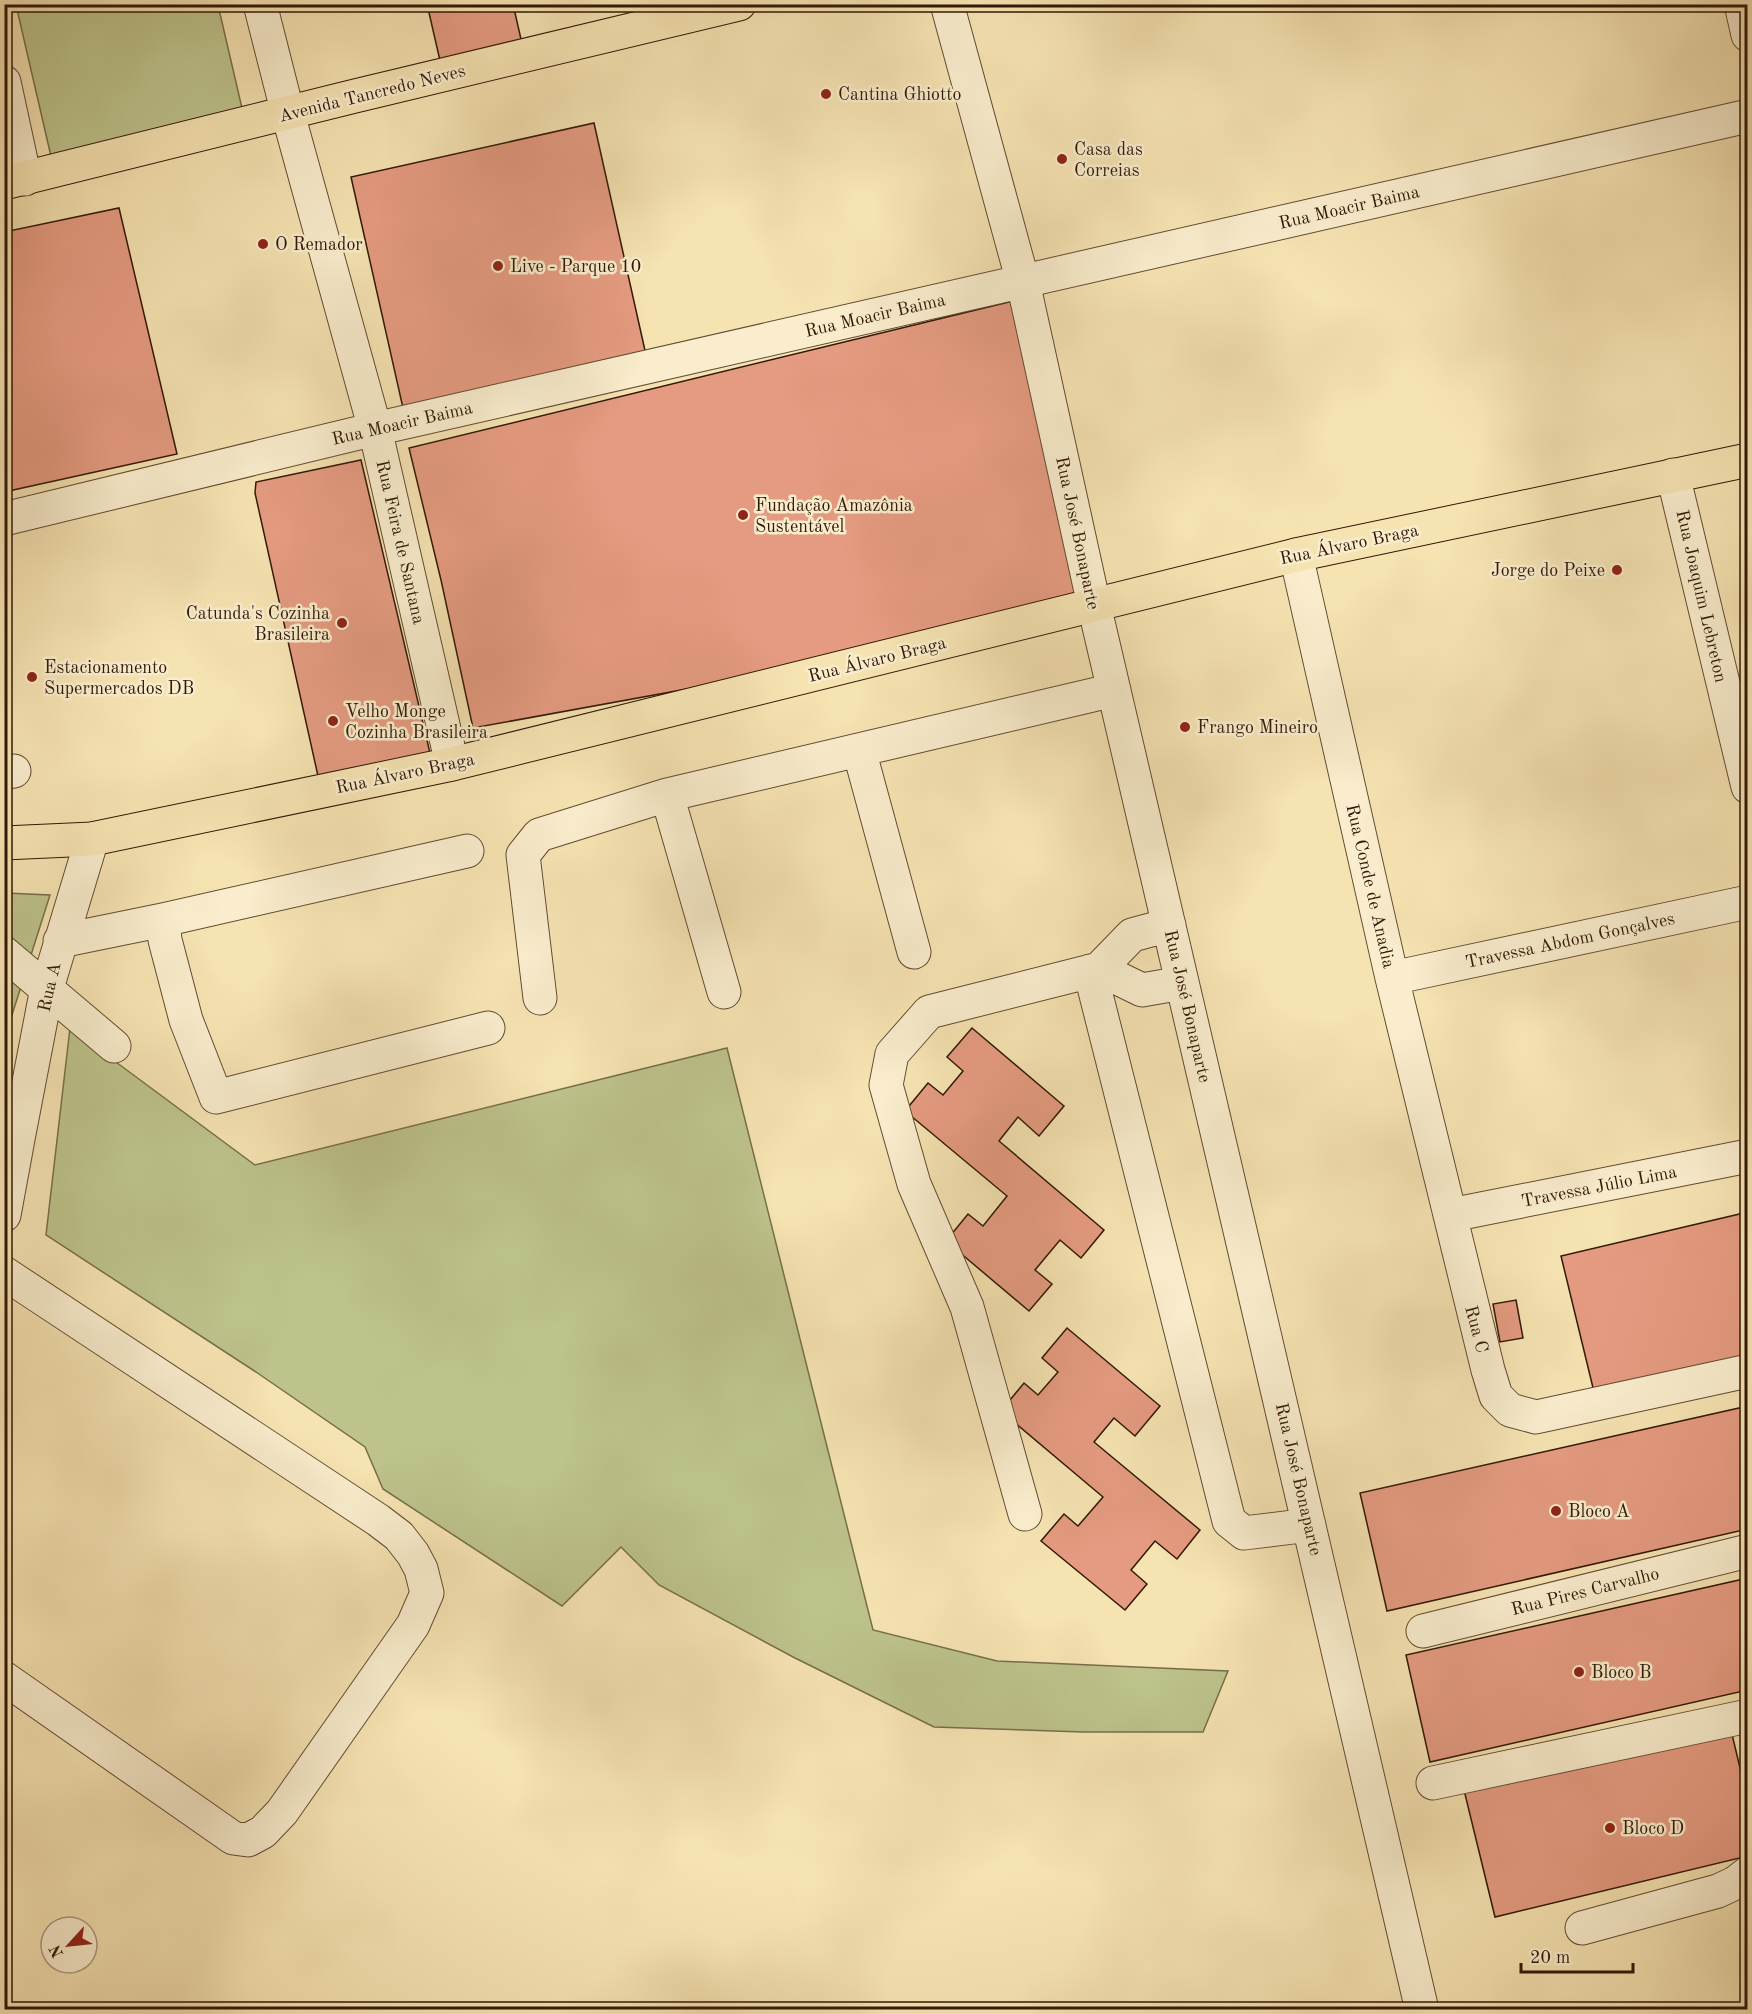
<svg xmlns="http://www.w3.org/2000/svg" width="1752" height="2014" font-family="'Old Standard TT',serif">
	<rect width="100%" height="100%" fill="#f6e3b2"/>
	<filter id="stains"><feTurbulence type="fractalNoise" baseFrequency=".00333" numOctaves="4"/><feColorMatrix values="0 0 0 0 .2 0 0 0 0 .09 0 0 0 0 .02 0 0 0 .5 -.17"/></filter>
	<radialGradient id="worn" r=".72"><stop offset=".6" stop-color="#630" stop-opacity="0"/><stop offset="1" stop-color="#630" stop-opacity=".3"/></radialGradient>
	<path fill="#bdc38b" stroke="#776e49" stroke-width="1.5" d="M16,5H218L245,121L53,165Z
		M5,893L50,895L5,1037Z
		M70,1028L255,1165L727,1048L873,1630L997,1661L1228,1671L1203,1732H1083L934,1727L795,1658L659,1585L621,1547L562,1606L383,1489L365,1447L256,1372L46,1235Z"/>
	<path fill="#e59b81" stroke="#311807" stroke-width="1.5" d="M427,4H513L523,48L441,65Z
		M594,123L646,355L403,408L351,177Z
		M119,208L177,454L4,492V232Z
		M1013,301L1081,609L791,670L473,728L441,580L409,448Z
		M361,460L430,753L318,776L255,493L256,482Z
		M972,1028L1064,1106L1039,1136L1018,1117L999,1141L1104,1230L1081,1258L1060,1240L1035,1270L1052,1284L1029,1311L946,1241L968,1214L983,1226L1007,1196L905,1111L928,1083L943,1095L963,1071L947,1057Z
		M1748,1212V1359L1595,1396L1561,1256Z
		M1516,1300L1523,1338L1500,1342L1493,1304Z
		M1067,1328L1160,1406L1135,1436L1114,1418L1094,1442L1200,1530L1177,1559L1155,1541L1131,1570L1147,1584L1125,1610L1041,1541L1064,1514L1078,1526L1103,1497L1001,1411L1024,1383L1038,1395L1058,1372L1042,1358Z
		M1748,1406V1529L1387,1611L1360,1493Z
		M1748,1578V1690L1430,1762L1406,1655Z
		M1730,1726L1748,1801V1856L1495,1917L1464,1790Z"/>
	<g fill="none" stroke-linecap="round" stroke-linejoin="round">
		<g stroke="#624b32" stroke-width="35">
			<path id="minor" d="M260,4L288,114L375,429L452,764
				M947,4L1023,282L1094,605L1422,2010
				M1741,4L1748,35
				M4,82L25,179
				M1673,475L1748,787
				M4,519L375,429L1748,116
				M1296,555L1392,978L1488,1370L1496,1396L1510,1410L1536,1417L1748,1371
				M859,750L914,952
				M4,772L14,771
				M667,795L724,992
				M163,920L165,940L186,1020L216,1097L488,1028
				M60,941L163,920L467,851
				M4,953L114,1046
				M1099,969L1142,990L1182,983
				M1090,971L1229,1521L1244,1533L1309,1525
				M1392,978L1748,902
				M540,998L523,855L539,835L667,795L1114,690
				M4,1129L18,1139L47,988L92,839
				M4,1152L18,1139L4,1215
				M1451,1215L1748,1156
				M4,1273L378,1520L399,1536L413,1554L421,1569L427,1593L413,1625L282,1812L263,1832L248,1840L233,1838L4,1678
				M1025,1514L967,1307L914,1184L886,1085L892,1054L929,1012L1099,969L1132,935L1169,925
				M1423,1631L1748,1551
				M1433,1783L1748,1716
				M1582,1928L1718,1891L1735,1883L1748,1873"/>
		</g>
		<g stroke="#311807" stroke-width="35">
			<path id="major" d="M4,183L355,96L739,4
				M4,843L92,839L452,764L1296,555L1748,460"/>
		</g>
		<use href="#minor" stroke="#f9edcd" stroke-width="33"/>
		<use href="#major" stroke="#f6e3b2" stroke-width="33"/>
	</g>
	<g fill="#8f2418" stroke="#f9edcd" stroke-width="2">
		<circle cx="826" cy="94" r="6"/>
		<circle cx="1062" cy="159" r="6"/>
		<circle cx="263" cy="244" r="6"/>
		<circle cx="498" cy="266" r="6"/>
		<circle cx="743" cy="515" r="6"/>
		<circle cx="1617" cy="570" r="6"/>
		<circle cx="342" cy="623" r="6"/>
		<circle cx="32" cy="677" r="6"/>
		<circle cx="333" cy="721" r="6"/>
		<circle cx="1185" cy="727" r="6"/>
		<circle cx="1556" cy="1511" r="6"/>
		<circle cx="1579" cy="1672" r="6"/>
		<circle cx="1610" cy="1828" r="6"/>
	</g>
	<g text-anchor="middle" stroke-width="5" stroke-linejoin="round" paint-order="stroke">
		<g font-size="18" fill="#311807" stroke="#f9edcd">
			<text transform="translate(372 93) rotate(-14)" y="6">Avenida Tancredo Neves</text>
			<text transform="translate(1349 207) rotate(-13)" y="6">Rua Moacir Baima</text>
			<text transform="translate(875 315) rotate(-13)" y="6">Rua Moacir Baima</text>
			<text transform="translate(402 423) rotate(-13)" y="6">Rua Moacir Baima</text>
			<text transform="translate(1078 533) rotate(78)" y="6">Rua José Bonaparte</text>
			<text transform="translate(401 542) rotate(77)" y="6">Rua Feira de Santana</text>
			<text transform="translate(1349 544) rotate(-12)" y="6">Rua Álvaro Braga</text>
			<text transform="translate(1702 596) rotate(77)" y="6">Rua Joaquim Lebreton</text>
			<text transform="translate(877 659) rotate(-14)" y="6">Rua Álvaro Braga</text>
			<text transform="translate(405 773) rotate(-12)" y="6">Rua Álvaro Braga</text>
			<text transform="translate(1371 886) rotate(77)" y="6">Rua Conde de Anadia</text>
			<text transform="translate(1570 940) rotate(-12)" y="6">Travessa Abdom Gonçalves</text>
			<text transform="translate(49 987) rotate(-77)" y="6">Rua A</text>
			<text transform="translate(1188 1006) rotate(77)" y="6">Rua José Bonaparte</text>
			<text transform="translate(1599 1186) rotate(-11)" y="6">Travessa Júlio Lima</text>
			<text transform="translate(1477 1329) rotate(75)" y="6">Rua C</text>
			<text transform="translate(1299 1479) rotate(77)" y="6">Rua José Bonaparte</text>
			<text transform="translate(1585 1591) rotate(-14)" y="6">Rua Pires Carvalho</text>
		</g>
		<g font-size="18" fill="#311807" stroke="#f9edcd" text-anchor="start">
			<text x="838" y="100">Cantina Ghiotto</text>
			<text x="1074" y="155">Casa das<tspan x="1074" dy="21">Correias</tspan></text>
			<text x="275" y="250">O Remador</text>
			<text x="510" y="272">Live - Parque 10</text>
			<text x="755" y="511">Fundação Amazônia<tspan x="755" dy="21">Sustentável</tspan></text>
			<text x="1605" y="576" text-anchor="end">Jorge do Peixe</text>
			<text x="330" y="619" text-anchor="end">Catunda's Cozinha<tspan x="330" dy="21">Brasileira</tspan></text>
			<text x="44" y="673">Estacionamento<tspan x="44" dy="21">Supermercados DB</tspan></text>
			<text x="345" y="717">Velho Monge<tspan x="345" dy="21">Cozinha Brasileira</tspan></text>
			<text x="1197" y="733">Frango Mineiro</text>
			<text x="1568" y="1517">Bloco A</text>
			<text x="1591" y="1678">Bloco B</text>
			<text x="1622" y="1834">Bloco D</text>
		</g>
	</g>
	<rect width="1752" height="2014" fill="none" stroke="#f6e3b2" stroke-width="24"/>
	<rect x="6" y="6" width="1740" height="2002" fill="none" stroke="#311807" stroke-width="3"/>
	<rect x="12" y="12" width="1728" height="1990" fill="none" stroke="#311807" stroke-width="1.5"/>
	<g transform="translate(69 1945) rotate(243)"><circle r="28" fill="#f9edcd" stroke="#a9987e" stroke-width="1.5"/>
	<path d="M0-4.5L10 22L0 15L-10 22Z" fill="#8f2418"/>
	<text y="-9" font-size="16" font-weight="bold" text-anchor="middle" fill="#311807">N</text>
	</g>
	<path d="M1521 1963v9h112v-9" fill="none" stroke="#311807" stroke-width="3"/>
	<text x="1530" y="1963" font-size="18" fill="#311807" stroke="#f9edcd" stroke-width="4.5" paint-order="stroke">20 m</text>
	<rect width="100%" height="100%" filter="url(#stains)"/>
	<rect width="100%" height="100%" fill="url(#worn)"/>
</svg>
